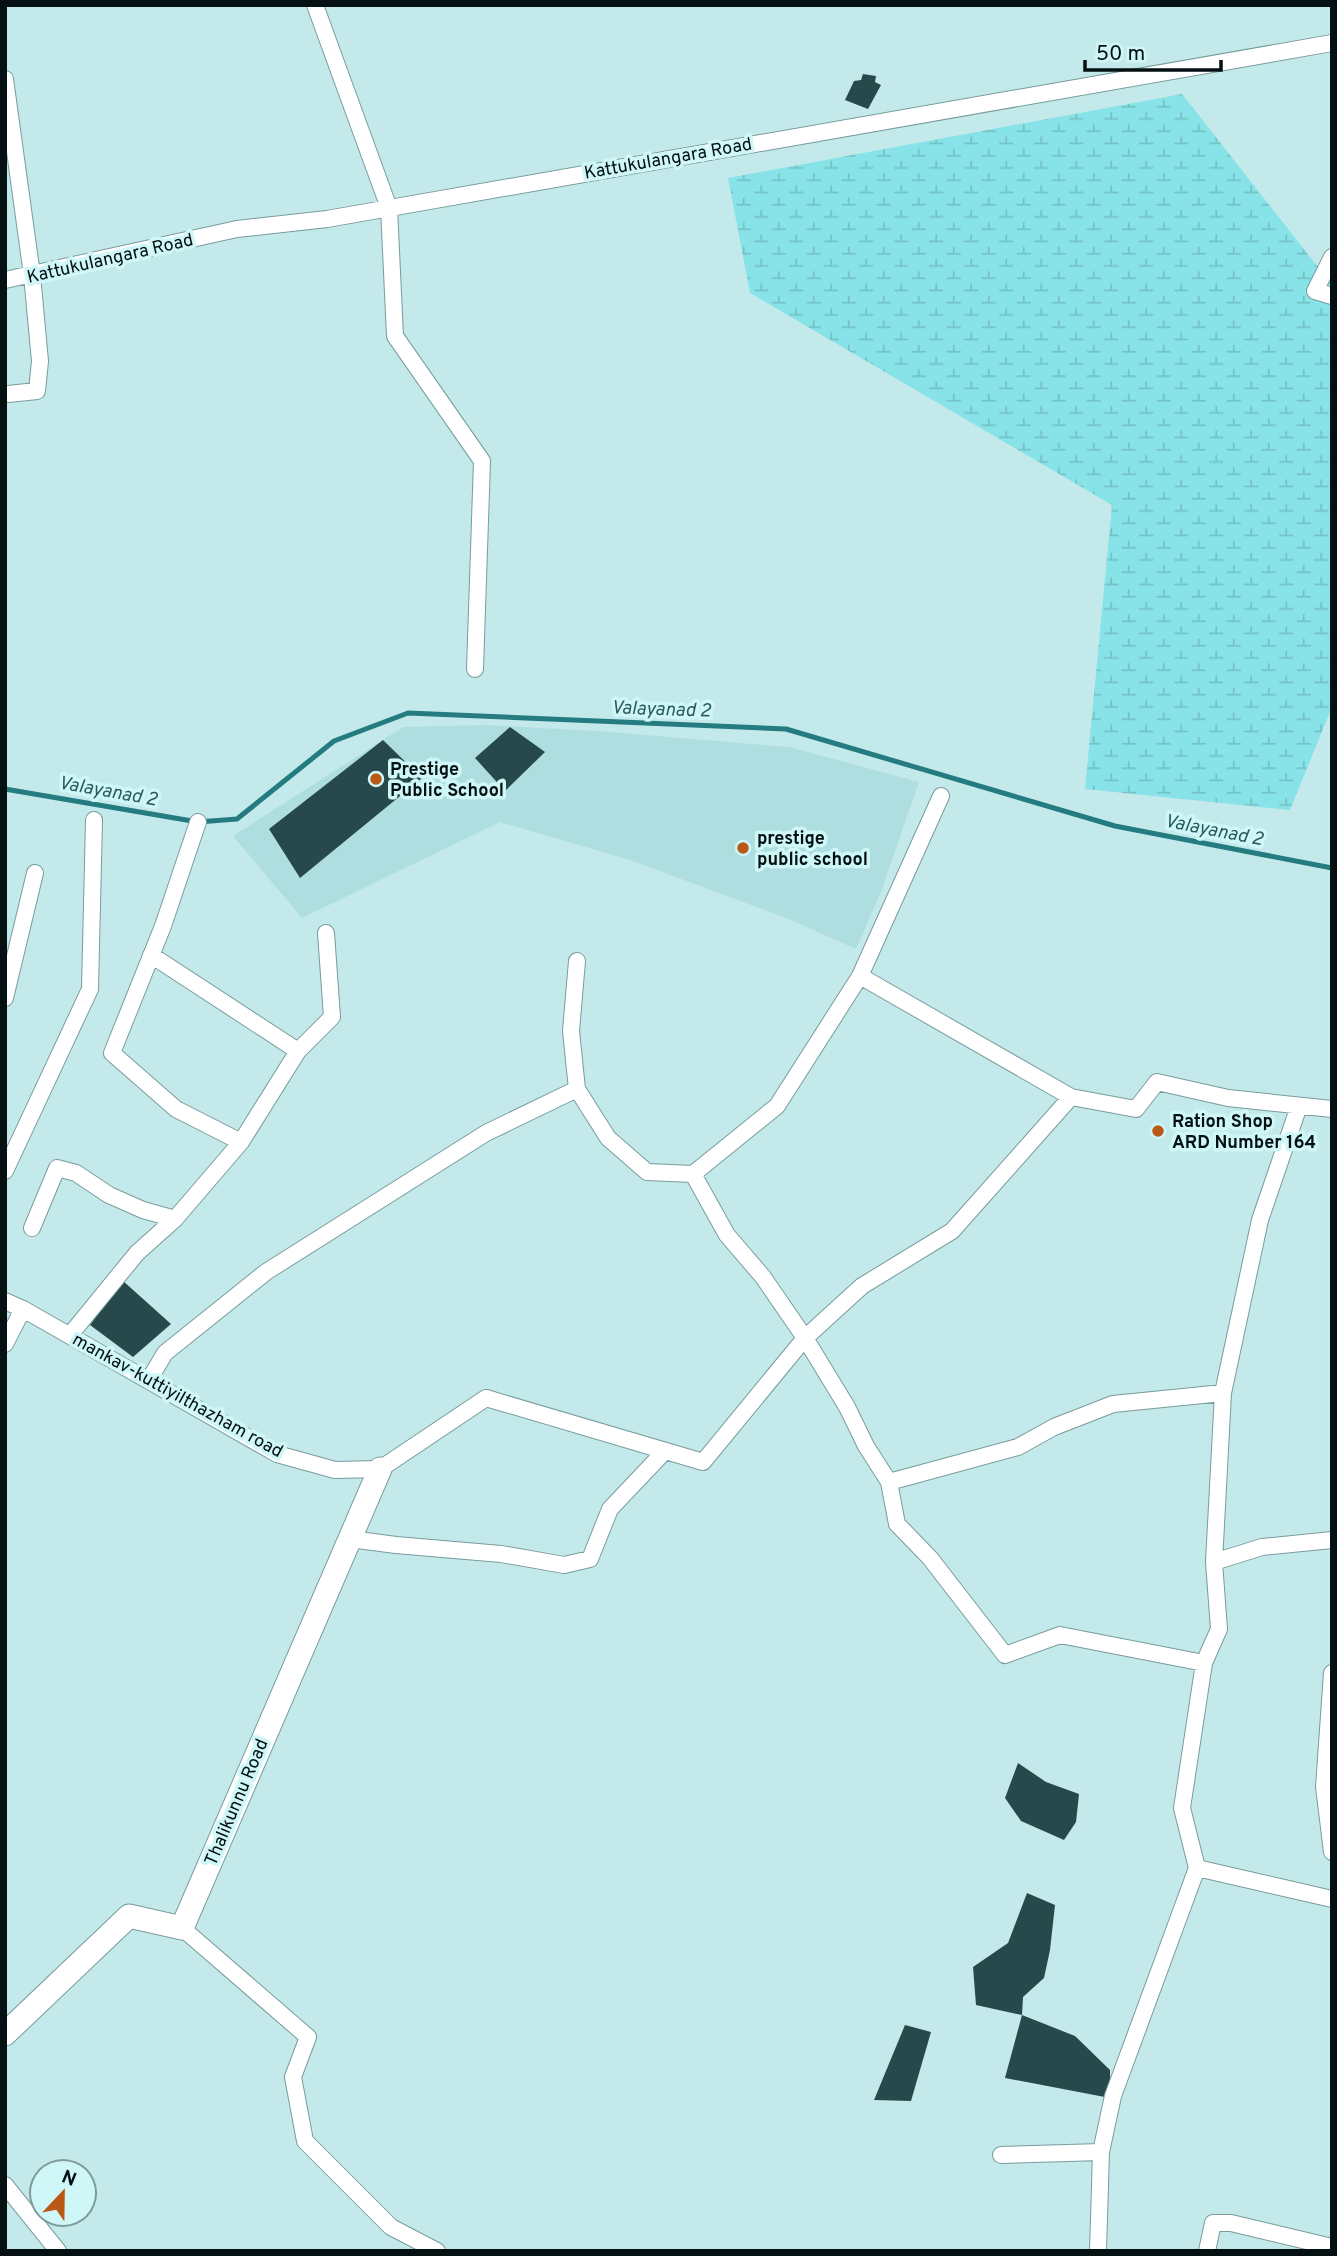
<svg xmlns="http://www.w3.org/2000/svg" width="1337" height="2256" font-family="Overpass,sans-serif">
	<defs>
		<pattern id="wetland-marsh" width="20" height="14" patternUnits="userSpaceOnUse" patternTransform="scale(1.75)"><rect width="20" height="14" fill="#87e3e7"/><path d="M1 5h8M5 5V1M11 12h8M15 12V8" fill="none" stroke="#73c2c5"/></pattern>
	</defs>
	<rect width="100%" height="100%" fill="#c4e9eb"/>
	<path fill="#afdee0" d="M487,725L597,731L789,747L919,782L881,892L856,949L786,918L630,860L500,822L302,918L233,836L403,727Z"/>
	<path fill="url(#wetland-marsh)" d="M1182,94L1332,285V707L1290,810L1085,789L1112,505L750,293L728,178Z"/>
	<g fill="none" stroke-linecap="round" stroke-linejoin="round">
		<path stroke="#247c80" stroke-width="5" d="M5,789L198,822L237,819L334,741L408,713L786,729L1115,826L1332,868"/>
	</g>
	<path fill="#28494b" d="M863,74L876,76L875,82L881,85L868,109L845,100L854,81L861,80Z
		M510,727L545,752L505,791L475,758Z
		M383,740L422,778L300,878L269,829Z
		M122,1280L171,1324L133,1357L90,1325Z
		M1018,1763L1046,1782L1079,1794L1076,1822L1064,1840L1021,1821L1005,1798Z
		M1027,1893L1055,1905L1050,1950L1044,1978L1023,1997L1022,2015L976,2005L973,1967L1008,1943Z
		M1022,2015L1075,2036L1110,2070V2098L1005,2078Z
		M905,2025L931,2032L911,2101L874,2100Z"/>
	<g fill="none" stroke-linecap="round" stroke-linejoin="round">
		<g stroke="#789c9e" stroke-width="18">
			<path id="street" d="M315,5L389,208L395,336L482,461L475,669
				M5,79L32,275L40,361L37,391L8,394
				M1332,257L1315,291L1332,296
				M5,280L237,229L327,219L1332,43
				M198,822L163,926L112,1053L176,1109L241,1142L298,1051L332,1017L326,933
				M151,955L298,1051
				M577,961L571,1031L577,1089L608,1138L647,1172L693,1174L727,1235L763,1277L805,1338L847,1407L866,1446L889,1482L897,1524L930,1558L1005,1655L1060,1635L1204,1663L1219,1629L1214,1562L1262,1547L1332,1540
				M860,976L1071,1097
				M5,998L35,873
				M5,1171L90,989L94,820
				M693,1174L777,1106L860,976L941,796
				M32,1228L57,1168L76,1173L109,1195L143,1210L175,1219
				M5,1301L23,1309L277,1454L335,1470L380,1469L486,1398L703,1462L805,1338L862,1286L952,1231L1071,1097L1136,1109L1157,1082L1228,1098L1332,1109
				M70,1335L137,1253L175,1219L241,1142
				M5,1344L23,1309
				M149,1380L165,1353L266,1272L486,1133L577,1089
				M889,1482L1018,1447L1054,1427L1113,1404L1223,1393
				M350,1539L396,1545L501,1554L564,1565L590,1559L610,1509L665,1451
				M1214,1562L1223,1393L1260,1220L1299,1106
				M1332,1673L1324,1787L1332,1852
				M1197,1868L1332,1899
				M182,1928L308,2037L293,2077L305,2141L391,2227L437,2251
				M1001,2155L1101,2152L1113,2096L1197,1868L1182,1808L1204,1663
				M5,2185L58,2251
				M1098,2251L1101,2152
				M1207,2251L1213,2223H1231L1332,2247"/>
		</g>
		<g stroke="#789c9e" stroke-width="25">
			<path id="secondary" d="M5,2034L129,1916L182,1928L380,1469"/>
		</g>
		<use href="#street" stroke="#fff" stroke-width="16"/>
		<use href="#secondary" stroke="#fff" stroke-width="23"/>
	</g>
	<g fill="#b95915" stroke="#d0f7f8" stroke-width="2.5">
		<circle cx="376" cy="779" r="7"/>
		<circle cx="743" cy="848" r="7"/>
		<circle cx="1158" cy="1131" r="7"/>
	</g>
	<g text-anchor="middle" stroke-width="7" stroke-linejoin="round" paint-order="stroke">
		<g font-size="18" fill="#041011" stroke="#d0f7f8">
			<text transform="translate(668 158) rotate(-10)" y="6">Kattukulangara Road</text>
			<text transform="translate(110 258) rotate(-13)" y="6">Kattukulangara Road</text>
			<text transform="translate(178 1395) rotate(29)" y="6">mankav-kuttiyilthazham road</text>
			<text transform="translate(236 1802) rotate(-67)" y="6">Thalikunnu Road</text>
		</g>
		<g font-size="18" font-weight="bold" fill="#041011" stroke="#d0f7f8" text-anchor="start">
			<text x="390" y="775">Prestige<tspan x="390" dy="21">Public School</tspan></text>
			<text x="757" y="844">prestige<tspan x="757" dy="21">public school</tspan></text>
			<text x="1172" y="1127">Ration Shop<tspan x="1172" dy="21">ARD Number 164</tspan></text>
		</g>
		<g font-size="19" font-style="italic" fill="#295a5c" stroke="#d0f7f8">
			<text transform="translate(661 708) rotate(2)" y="7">Valayanad 2</text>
			<text transform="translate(108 790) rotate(10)" y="7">Valayanad 2</text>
			<text transform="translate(1214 829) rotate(11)" y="7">Valayanad 2</text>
		</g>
	</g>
	<rect width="1337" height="2256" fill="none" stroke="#041011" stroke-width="14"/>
	<g transform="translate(63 2193) rotate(22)"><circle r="33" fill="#d0f7f8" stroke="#7e9b9c" stroke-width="2"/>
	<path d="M0-5L12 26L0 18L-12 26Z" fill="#b95915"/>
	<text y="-10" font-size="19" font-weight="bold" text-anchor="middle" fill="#041011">N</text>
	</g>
	<path d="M1085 60v10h136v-10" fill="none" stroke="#041011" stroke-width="3.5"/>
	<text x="1096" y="60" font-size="21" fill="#041011" stroke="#d0f7f8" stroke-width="5" paint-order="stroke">50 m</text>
</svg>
